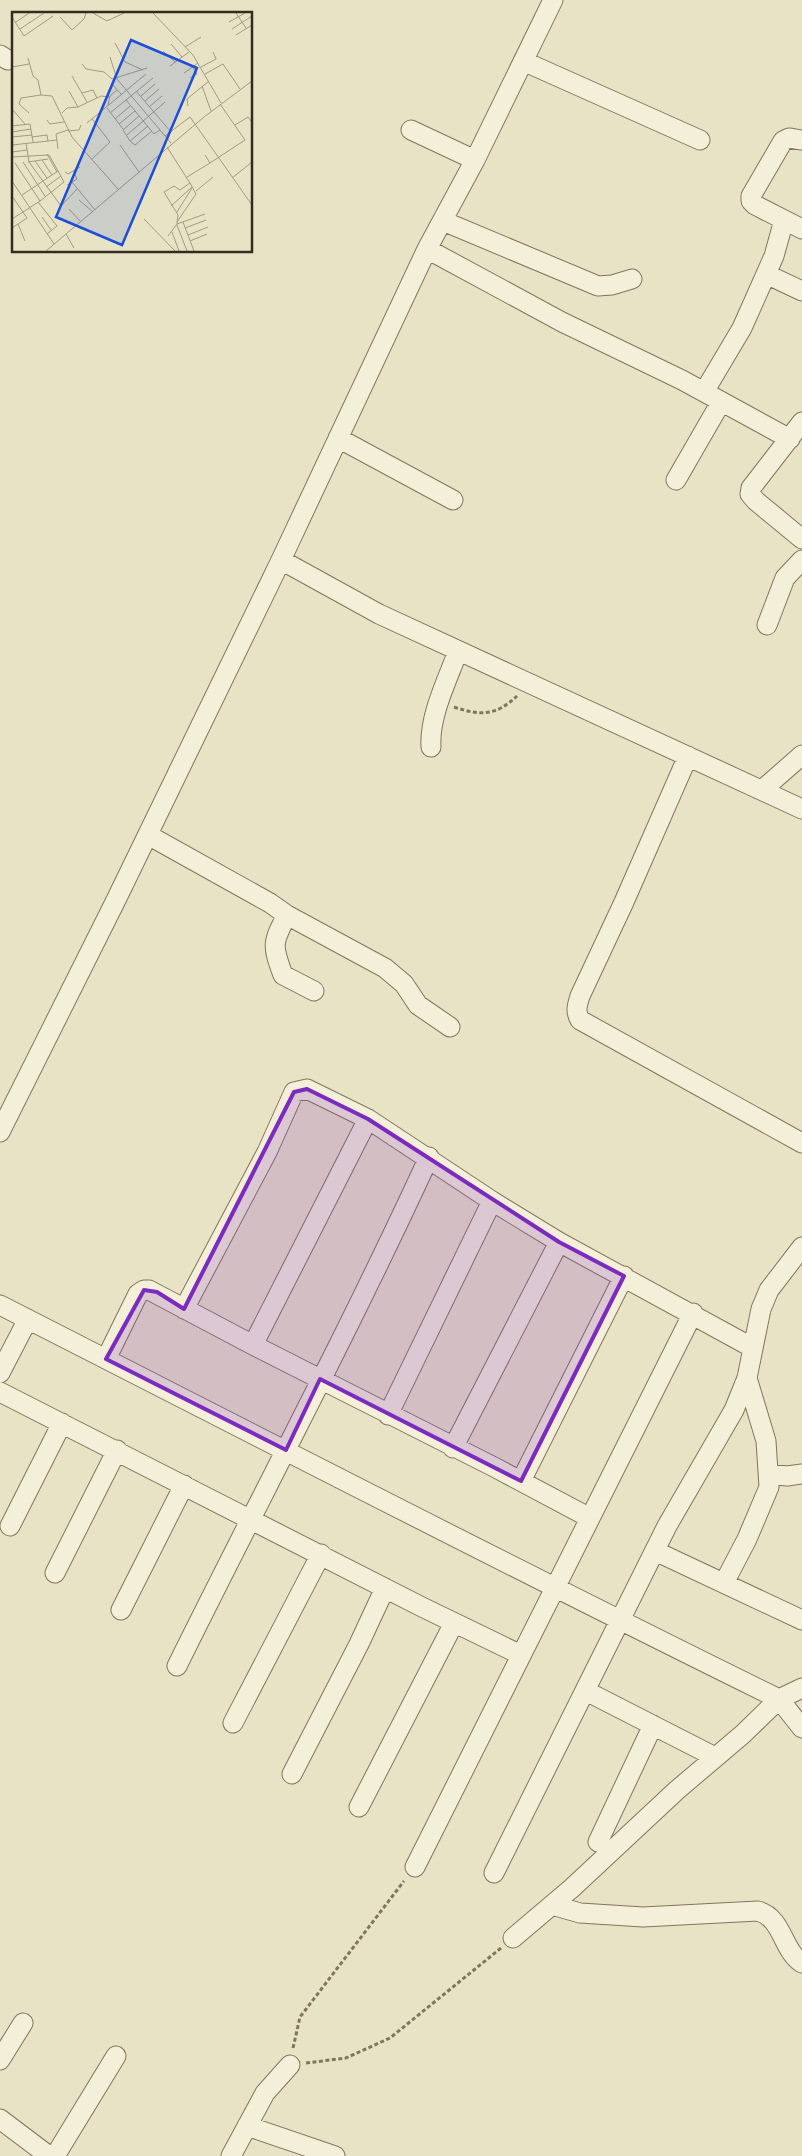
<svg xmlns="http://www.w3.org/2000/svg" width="802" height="2156" font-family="'Crimson Pro',serif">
	<rect width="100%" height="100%" fill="#e9e3c6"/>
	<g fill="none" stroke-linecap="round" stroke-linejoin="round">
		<g stroke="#82755e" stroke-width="21">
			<path id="minor" d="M0,55L8,60
				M523,61L700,140
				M411,130L475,160
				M802,140L789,138L783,141L751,196V201L755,205L802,229
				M443,221L598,286L612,285L632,279
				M427,249L562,322L682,380L790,439
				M766,274L802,291
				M704,392L742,328L774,256L784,220
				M802,422L751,488L750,494L756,501L802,539
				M338,438L453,500
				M676,480L721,402
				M281,560L379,614L802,809
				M767,625L785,578L802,560
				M431,747C429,716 447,681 458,651
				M688,756L624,902L580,996C577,1006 575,1011 580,1020L802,1143
				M762,790L802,755
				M148,835L270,903L287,915L385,968L404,984L418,1005L450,1027
				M287,915C272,943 272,945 283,975L314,991
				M0,1132L116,900L281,560L427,249L475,160L553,0
				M492,1201L559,1242L753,1348
				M0,1305C259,1437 518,1571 779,1699L802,1728
				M184,1309L267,1152L294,1092L307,1089L368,1119L492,1201L388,1415
				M253,1345L368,1119
				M106,1359L138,1294L144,1290H149L253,1345L494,1467L590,1518
				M0,1373L28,1319
				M0,1392L422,1607L521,1655
				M453,1448L559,1242
				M770,1474L787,1476L802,1474
				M521,1481L624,1276
				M10,1526L62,1423
				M655,1551L802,1620
				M55,1573L117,1450
				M724,1583L747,1539L769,1487L766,1441L747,1378
				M121,1610L184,1485
				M177,1666C261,1496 350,1329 429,1157
				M586,1691L715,1757
				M233,1723L321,1554
				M292,1774L359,1644L385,1588
				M359,1807L454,1623
				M598,1842L653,1725
				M415,1867L693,1313
				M494,1873L667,1526L734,1410L747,1378L761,1309L769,1290L802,1247
				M552,1905L580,1913L643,1917L758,1911C783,1918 782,1950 802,1963
				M513,1938L572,1888L677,1790L743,1734L779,1699L802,1688
				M0,2060L23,2023
				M0,2119L49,2156
				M247,2126L335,2156
				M55,2156L116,2056
				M231,2156L265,2093L290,2065"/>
		</g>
		<path stroke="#82755e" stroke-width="3" stroke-dasharray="4 2.5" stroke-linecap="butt" d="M454,707C480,716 496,716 517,696
			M293,2048L300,2017L404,1881
			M306,2063L346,2058L390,2038L501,1948"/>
		<use href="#minor" stroke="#f4efd8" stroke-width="19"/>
	</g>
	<path fill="#7b2cbf" fill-opacity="0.2" stroke="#7b2cbf" stroke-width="4" stroke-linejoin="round" d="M307,1089L368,1119L559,1242L624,1276L521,1481L320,1379L286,1450L106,1359L144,1290L157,1292L184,1309L294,1092Z"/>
	<g transform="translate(12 12)">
		<rect width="240" height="240" fill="#e9e3c6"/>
		<path fill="none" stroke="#a19a84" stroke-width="1" d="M81,1L95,9L112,1M141,1L181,43L209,91M224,1L234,16M0,5L12,24L41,4M48,5L60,18L72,7L74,1M4,10L17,1M217,10L233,1M8,17L32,1M220,17L240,4M224,23L240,13M103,31L113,50L131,58M159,32L170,45M173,35L189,25M151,39L163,50M98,45L105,67L159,131M16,46L21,64L26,68L29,83L40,84L60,125L106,177M70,52L74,57L92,60L100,67L135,56M158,54L177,40M0,55L17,52M189,55L204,47L201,40M172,61L186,51M193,62L211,52L228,77M60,64L75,90M178,66L185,62L180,54M99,71L110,83M190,74L199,99M124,79L159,120M70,81L81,78L85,86M129,84L143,72M114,88L142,122L148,118M133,89L147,77M96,93L98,84L105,78M176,94L175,87L197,69M66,95L89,84L98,85M137,95L150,84M95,96L111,117M0,97L13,112M17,101L7,92L9,86L29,83M50,101L55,96L66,95L57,79M98,101L141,66M127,104L111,118L118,129L123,133L140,119M103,107L118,94M35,108L38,112L52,110M75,111L134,62M107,112L123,99M223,113L236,105L240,110M0,114L18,112L21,130M56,119L67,118L69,113M0,120L19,117M115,123L153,90M153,124L178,105L240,193M0,125L20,123M20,125L35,123L36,129M118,129L136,114M14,131L17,150L49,194L65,177M0,133L45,128M108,133L127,160M155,135L178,171L168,178L162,174L152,180L166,203L165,212L156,224M46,137L44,122L56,118M0,140L15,138M35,142L45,160M193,143L198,151L233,128L208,92M0,145L37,143L46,159L10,183M80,147L98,130L80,107M30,148L40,163M23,149L35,166M11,150L33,184M16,150L36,147M53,160L56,162L68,155M175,165L198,151M220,166L240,150M0,169L42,232M60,170L83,198M55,173L65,167L62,160M34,175L49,164M184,179L201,165M0,184L15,206L0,216M67,188L81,200M28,189L52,170L46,159M26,190L45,214L35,222M159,194L180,175M57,197L69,210M165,200L180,176M30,205L39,218M0,207L28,189L3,151M132,207L163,239M165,210L184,182L178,171M171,210L182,239M6,212L13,229M165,212L193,202M165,213L175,239M173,216L194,208M160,220L167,239M54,222L62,236M176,223L196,215M178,229L195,222M34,239L192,105L240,69"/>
		<path fill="#1d4ed8" fill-opacity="0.15" stroke="#1d4ed8" stroke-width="2.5" d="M119,28L185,56L110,233L44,205Z"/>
		<rect width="240" height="240" fill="none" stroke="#342c20" stroke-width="2.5"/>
	</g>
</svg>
